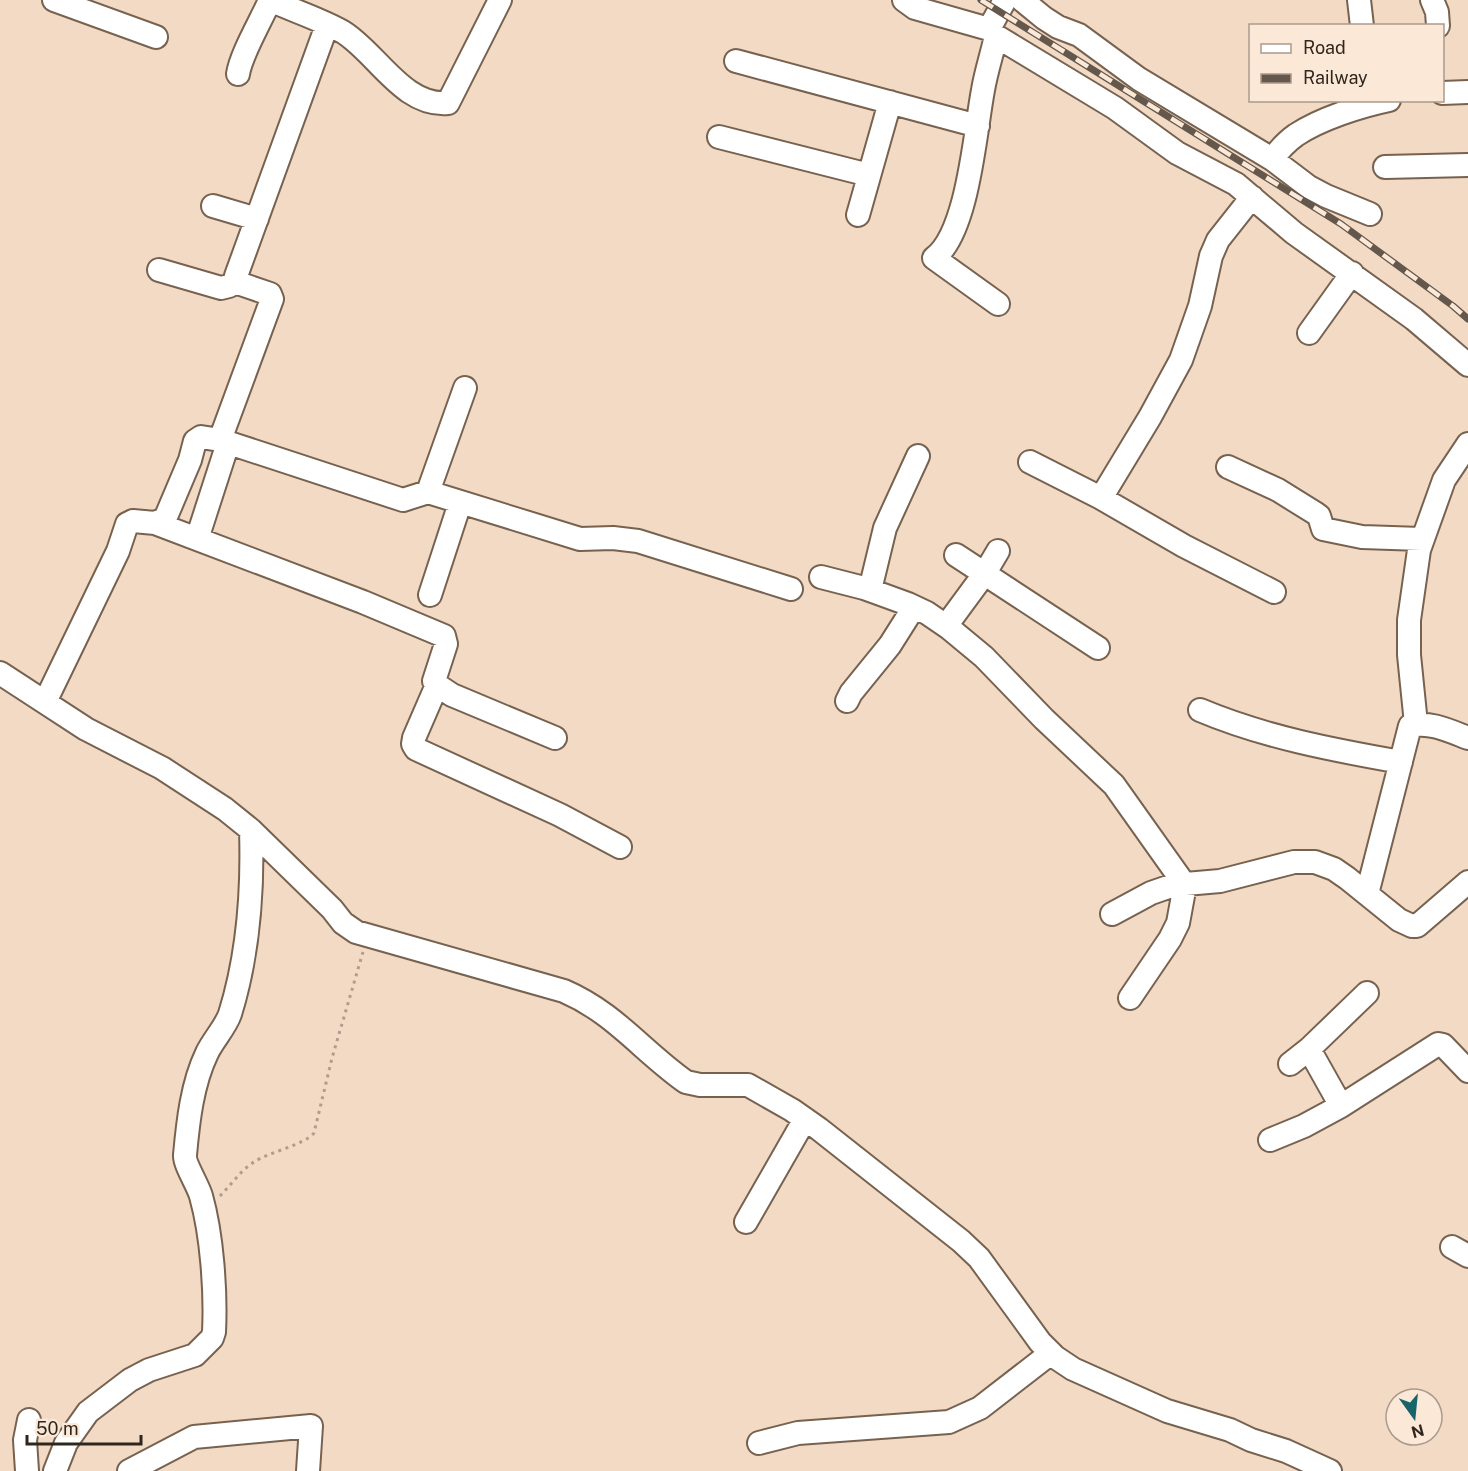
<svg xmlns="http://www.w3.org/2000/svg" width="1468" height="1471" font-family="'Public Sans',sans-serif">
	<rect width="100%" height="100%" fill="#f2dac5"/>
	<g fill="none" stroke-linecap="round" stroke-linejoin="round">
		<g stroke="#776250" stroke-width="26">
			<path id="minor" d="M54,0L156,37
				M270,0C294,11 320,19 343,32C377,53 403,107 448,103L500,0
				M904,0L915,8L989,29L1005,0
				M1022,0L1044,18L1058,27L1079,35L1139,79L1272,159L1309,187L1326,196L1370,214
				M1359,0L1362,26
				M1432,0L1437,12L1438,26
				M327,25L236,276L235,282L270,294L272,299L220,440L403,500L428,492L580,539L613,538L638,541L791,589
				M989,29L996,36L1115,108L1177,153L1236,184L1294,233L1414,319L1468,365
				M996,36C992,54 986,72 983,90C975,132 968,233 934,258L998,304
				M736,61L978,126
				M238,74C241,54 261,21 270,0
				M1442,93L1468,92
				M719,137L869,175
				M1272,159C1279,150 1286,142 1296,135C1320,119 1360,106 1389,100
				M1385,167L1468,165
				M213,206L257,219
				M858,215L890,102
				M159,270L221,288L229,286L235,282
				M1309,333L1352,273
				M1030,462L1101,498L1184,546L1274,592
				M1228,467L1278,490L1315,513L1319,516L1323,529L1362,537L1421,539
				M428,492L465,388
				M1101,498L1150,417L1181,360L1200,306L1211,256L1218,240L1252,197
				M155,523L363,602L444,636L446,644L434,681L437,685L452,695L555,738
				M197,539L228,443
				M956,555L1098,648
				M821,577L864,588L908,604L927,613L949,628L984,657L1044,719L1114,785L1185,885L1178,923L1170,939L1130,998
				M870,590L885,528L918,456
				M430,595L460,503
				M946,626L985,573L998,551
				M0,673L86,729L162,768L225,809L251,830L332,909L343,923L356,932L564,991C615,1013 642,1051 686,1082L700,1085H748L792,1110L819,1129L961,1241L979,1258L1040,1342L1055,1357L1073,1369L1167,1411L1230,1430L1251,1440L1286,1451L1330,1471
				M437,685L414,738L413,744L416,749L560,815L620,847
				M847,701L851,693L890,645L914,607
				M45,702L118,551L127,524L133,521L155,523L165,519L190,460L195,441L201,437L220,440
				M1200,710C1264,737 1333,750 1401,762
				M1416,724L1409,655V620L1419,550L1444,480L1468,444
				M1367,894L1410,726C1430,721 1450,731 1468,738
				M1112,914L1151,893L1174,885L1220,881L1294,862H1315L1334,869L1347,878L1399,920L1412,926H1417L1468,882
				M1309,1049L1341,1106
				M1290,1064L1309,1049L1367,993
				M1270,1140L1304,1126L1341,1106L1438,1044L1443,1045L1468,1071
				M746,1222L805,1119
				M1452,1247L1468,1256
				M759,1443L798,1433L949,1422L980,1408L1051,1353
				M27,1471L25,1440L29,1420
				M55,1471L66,1443L88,1412L130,1380L149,1370L195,1355L212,1338L214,1332C216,1292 212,1235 201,1196C198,1185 184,1164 185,1155C188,1122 192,1084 207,1053C213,1040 225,1028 230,1014C248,956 253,891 251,830
				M129,1471L194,1437L311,1426L308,1471"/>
		</g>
		<path stroke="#b09d8d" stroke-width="3" stroke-dasharray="3 4.5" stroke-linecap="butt" d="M220,1196C231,1185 241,1170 254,1162C269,1152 304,1145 314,1133L332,1058L363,952"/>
		<use href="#minor" stroke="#fff" stroke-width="22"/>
		<g stroke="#64574b" stroke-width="7">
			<path id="rail" d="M981,0L1341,224L1453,306L1468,319"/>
		</g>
		<use href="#rail" stroke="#fce8d7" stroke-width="4.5" stroke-dasharray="14" stroke-linecap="butt"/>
	</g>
	<rect x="1249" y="24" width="195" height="78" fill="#fce8d7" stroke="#aa9a8d" stroke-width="1.5"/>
	<rect x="1261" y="44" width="30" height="9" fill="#ffffff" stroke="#aa9a8d" stroke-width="1.5"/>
	<text x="1303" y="54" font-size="18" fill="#2f261e">Road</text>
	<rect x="1261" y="74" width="30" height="9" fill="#64574b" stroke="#aa9a8d" stroke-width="1.5"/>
	<text x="1303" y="84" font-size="18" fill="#2f261e">Railway</text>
	<g transform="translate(1414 1417) rotate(165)"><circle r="28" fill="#fce8d7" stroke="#aa9a8d" stroke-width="1.5"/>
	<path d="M0-4.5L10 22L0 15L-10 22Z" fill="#17656a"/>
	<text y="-9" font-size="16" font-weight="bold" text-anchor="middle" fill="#2f261e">N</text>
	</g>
	<path d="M27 1435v9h114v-9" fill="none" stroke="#2f261e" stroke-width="3"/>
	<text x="36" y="1435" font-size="18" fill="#2f261e" stroke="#fce8d7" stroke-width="4.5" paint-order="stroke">50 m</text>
</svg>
